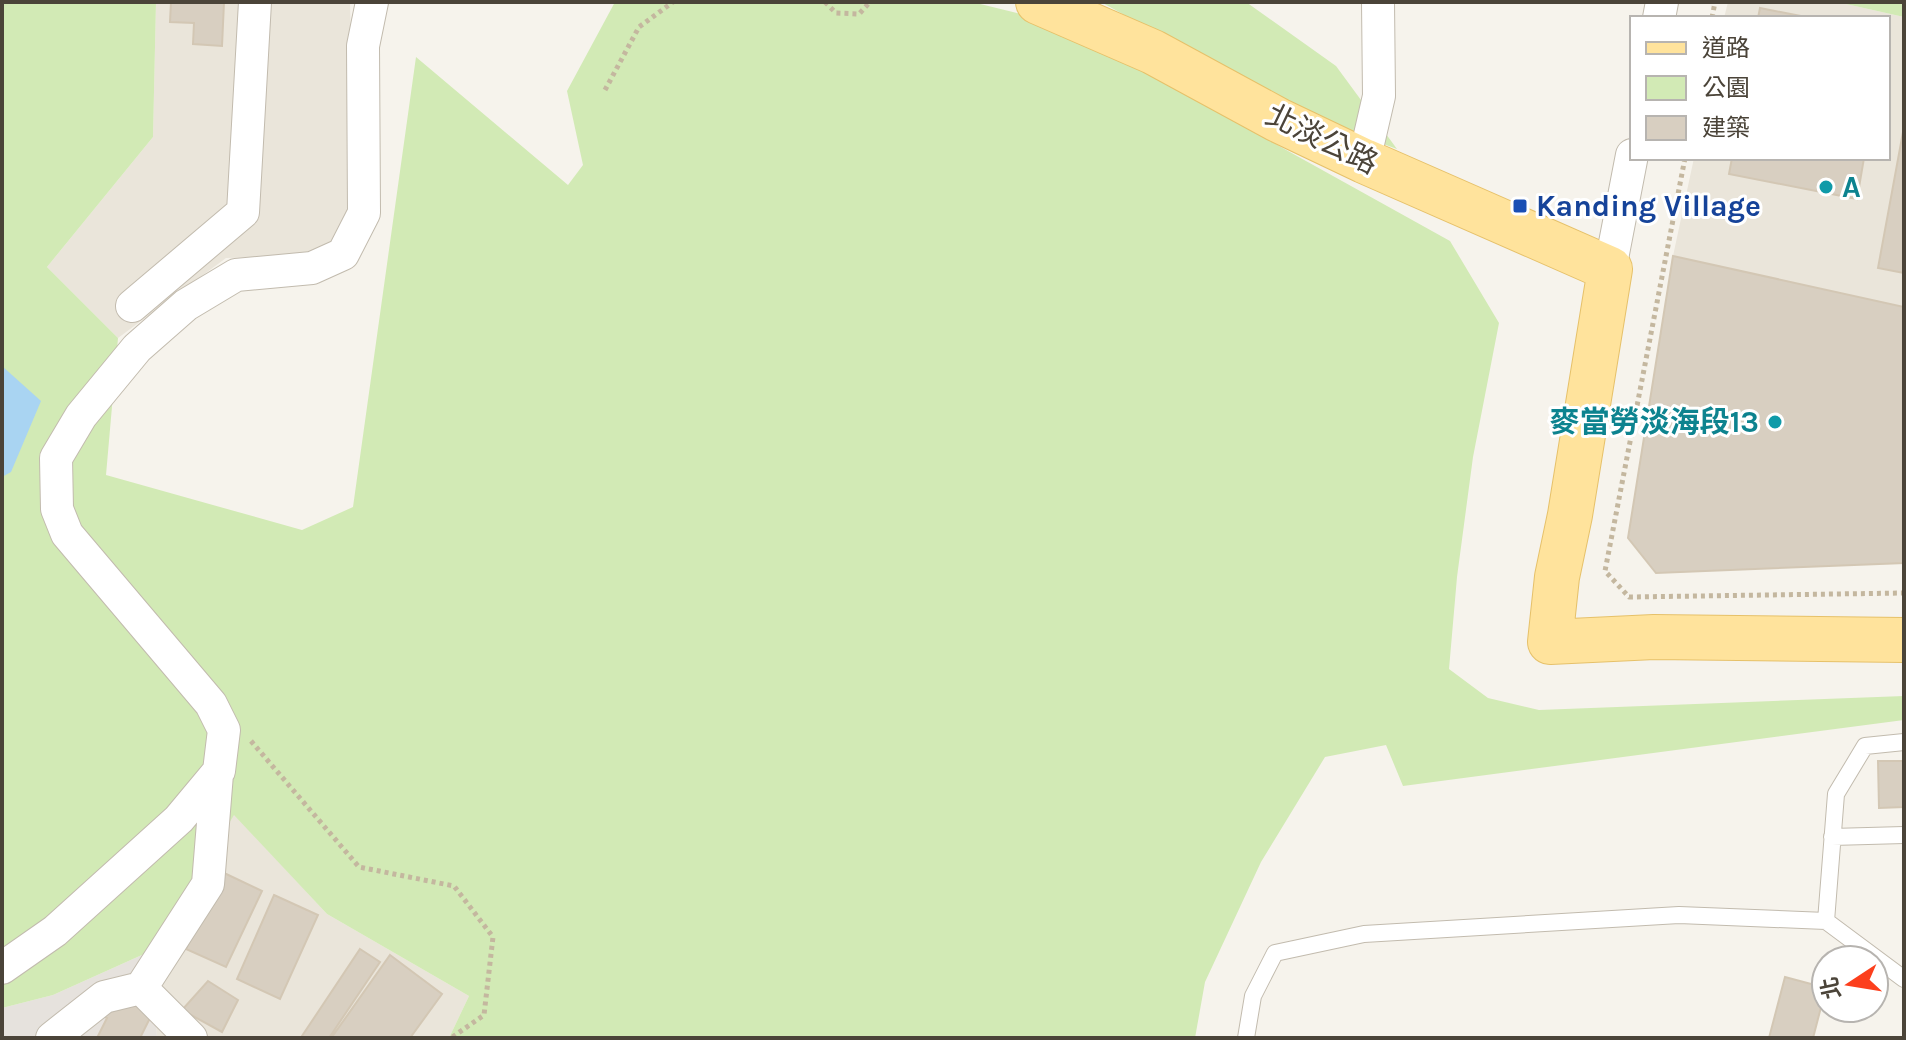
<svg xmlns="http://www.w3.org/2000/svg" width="1906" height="1040" font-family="Karla,'Noto Sans TC',sans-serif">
	<rect width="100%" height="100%" fill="#f6f3ec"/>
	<path fill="#eae5da" d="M156,2H350L355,208L342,237L311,256L226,258L118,338L47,267L153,137Z
		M1728,2H1837L1904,17V307L1673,256L1694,158H1888V18H1724Z
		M234,814L327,914L469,996L449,1038H157L153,950Z"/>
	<path fill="#e6e2dd" d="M153,950L157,1038H2V1008L53,995Z"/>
	<path fill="#d2eab5" d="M2,2H156L153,137L47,267L118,338L106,475L302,530L353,507L416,57L568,185L583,165L567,91L615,2H972L1034,17L1121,58L1450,241L1499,323L1473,457L1457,577L1449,669L1488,698L1539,710L1904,696V720L1403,786L1386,745L1325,757L1261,862L1205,982L1195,1038H449L469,996L327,914L234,815L153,950L53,995L2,1008Z
		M1101,2H1246L1336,66L1397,149L1307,116Z
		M1837,2H1904V17Z"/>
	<path fill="#a9d4f2" d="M2,366L41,401L11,472L2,477Z"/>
	<path fill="#d8cfc1" stroke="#d3c7b4" stroke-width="2" d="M171,2H224L222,46L193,44L194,23L170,22Z
		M1760,8L1811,18H1758Z
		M1903,132H1904V273L1878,268Z
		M1732,158H1864L1857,199L1729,174Z
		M1673,256L1904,307V563L1656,573L1628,538Z
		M1878,761H1904V807L1879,808Z
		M222,872L262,891L226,967L186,949Z
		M274,895L318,915L280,999L237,979Z
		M360,949L380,962L329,1038H305L302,1036Z
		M390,955L442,994L410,1038H334L332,1037Z
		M1785,977L1826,988L1813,1038H1769Z
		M208,981L238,1000L222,1032L182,1010Z
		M128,993L155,1008L140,1038H97L107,1018L97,1014Z"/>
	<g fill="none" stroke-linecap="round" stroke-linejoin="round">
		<g stroke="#c2bbae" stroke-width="18">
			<path id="service" d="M1832,837L1904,835
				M1826,921L1836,794L1865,746L1904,742
				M1246,1038L1253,996L1275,953L1364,934L1679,915L1826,921L1904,979"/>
		</g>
		<g stroke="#c2bbae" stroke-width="34">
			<path id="minor" d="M1659,18L1662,2
				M1364,161L1379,96L1378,2
				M1610,269L1632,155
				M132,306L243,212L255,2
				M2,968L55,931L179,819L219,771L224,730L211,704L67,534L57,509L56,458L81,416L137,348L186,305L236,275L312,268L343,254L364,213L363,46L372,2
				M141,988L208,884L217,774
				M52,1038L104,997L141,988L191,1038"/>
		</g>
		<g stroke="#e6c16a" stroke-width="46">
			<path id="primary" d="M1038,2L1153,52L1278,120L1364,161L1610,269L1570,515L1557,577L1550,642L1654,637L1904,640"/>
		</g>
		<path stroke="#c4b79f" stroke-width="5" stroke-dasharray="4 4" stroke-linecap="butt" d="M825,2L836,13L859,14L870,2
			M1712,18L1715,2
			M605,90L639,27L673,2
			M1685,158L1605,571L1629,597L1904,593
			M251,741L359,867L454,886L493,937L484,1015L451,1038"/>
		<use href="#service" stroke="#fff" stroke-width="16"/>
		<use href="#minor" stroke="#fff" stroke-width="32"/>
		<use href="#primary" stroke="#ffe39c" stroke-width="44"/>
	</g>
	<g fill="#0f9aa8" stroke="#fff" stroke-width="3">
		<circle cx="1826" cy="187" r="8"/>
		<circle cx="1775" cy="422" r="8"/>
	</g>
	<rect fill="#1a4fb4" stroke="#fff" stroke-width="3" x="1512" y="198" width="16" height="16" rx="4"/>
	<g text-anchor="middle" stroke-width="6" stroke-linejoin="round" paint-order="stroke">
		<g font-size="30" fill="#4b4439" stroke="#fff">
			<text transform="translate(1322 139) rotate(26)" y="10">北淡公路</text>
		</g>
		<g font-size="30" font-weight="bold" fill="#0d838f" stroke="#fff" text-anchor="start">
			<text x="1842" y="197">A</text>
			<text x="1759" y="432" text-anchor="end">麥當勞淡海段13</text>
		</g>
		<g font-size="30" font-weight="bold" fill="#164399" stroke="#fff" text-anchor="start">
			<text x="1536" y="216">Kanding Village</text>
		</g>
	</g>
	<rect width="1906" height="1040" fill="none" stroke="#4b4439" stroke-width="8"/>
	<rect x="1630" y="16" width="260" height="144" fill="#ffffff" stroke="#b7b4b0" stroke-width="2"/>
	<rect x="1646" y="42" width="40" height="12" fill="#ffe39c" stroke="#b7b4b0" stroke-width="2"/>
	<text x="1702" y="56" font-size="24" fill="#4b4439">道路</text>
	<rect x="1646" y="76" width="40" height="24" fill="#d2eab5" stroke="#b7b4b0" stroke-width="2"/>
	<text x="1702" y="96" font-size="24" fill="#4b4439">公園</text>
	<rect x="1646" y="116" width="40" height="24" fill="#d8cfc1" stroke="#b7b4b0" stroke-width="2"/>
	<text x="1702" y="136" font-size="24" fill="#4b4439">建築</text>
	<g transform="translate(1850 984) rotate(258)"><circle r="38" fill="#ffffff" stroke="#b7b4b0" stroke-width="2"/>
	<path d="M0-6L14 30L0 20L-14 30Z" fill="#fc3f1d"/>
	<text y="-12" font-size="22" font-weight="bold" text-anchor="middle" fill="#4b4439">北</text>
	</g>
</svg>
